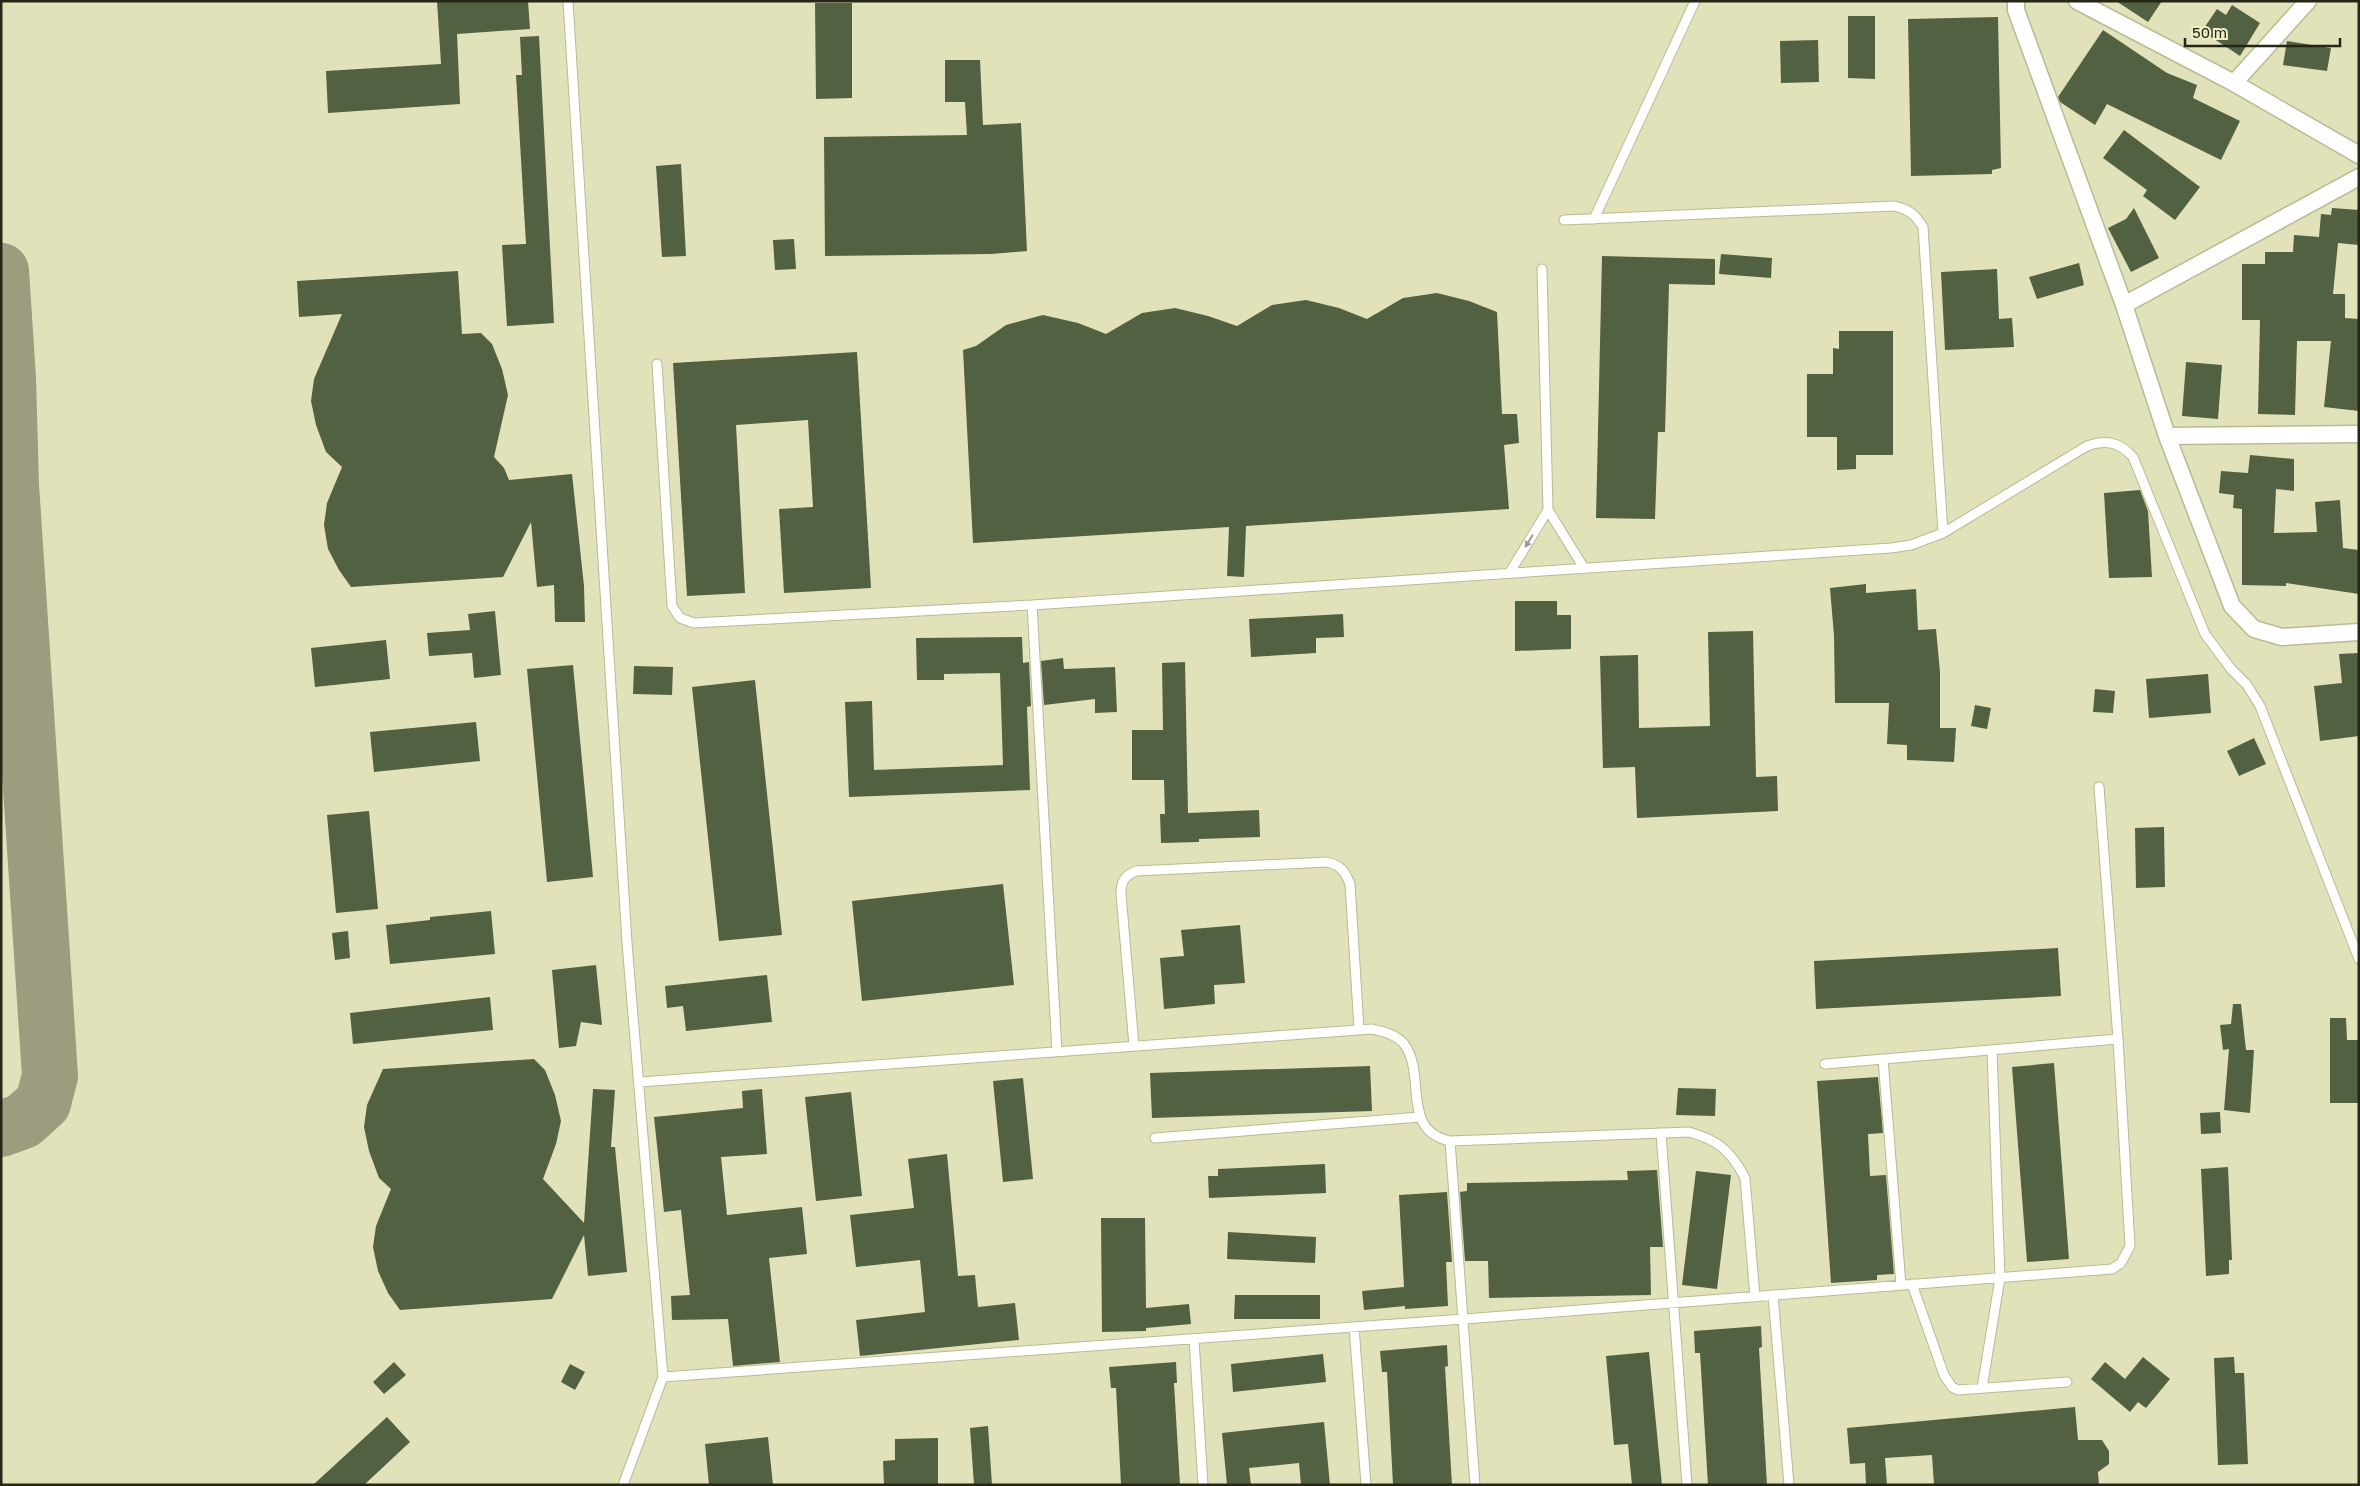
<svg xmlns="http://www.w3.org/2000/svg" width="2360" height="1486" font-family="'Golos Text',sans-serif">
	<rect width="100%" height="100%" fill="#e1e2ba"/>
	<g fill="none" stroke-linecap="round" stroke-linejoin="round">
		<path stroke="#9c9c7e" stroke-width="56" d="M1,271L8,378L11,485L50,1076L43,1103L23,1121L1,1129"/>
	</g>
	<path fill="#526141" d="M437,1H528L530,29L457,34L460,104L328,113L326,71L441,64Z
		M2116,1H2162L2148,22Z
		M815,3H852V98L816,99Z
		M2232,5L2260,23L2240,56L2202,31L2217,9L2226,15Z
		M1848,16H1875V79L1848,78Z
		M1998,17L2001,168L1992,170V174L1911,176L1908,19Z
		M2103,30L2167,73L2197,85L2193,98L2240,121L2221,160L2107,104L2095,125L2060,102L2058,97Z
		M539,36L554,323L507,326L502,245L526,244L516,75H522L520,37Z
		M1818,40L1819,82L1781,83L1780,41Z
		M2287,41L2331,48L2327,71L2283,65Z
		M945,60H980L983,125L1021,123L1027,251L991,254L825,256L824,137L967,135L965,102H945Z
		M2124,130L2200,187L2175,220L2143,196L2147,190L2103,158Z
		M681,164L686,256L662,257L656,166Z
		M2134,208L2159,258L2131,272L2108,228L2126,219Z
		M2332,208L2359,210V245L2338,243L2333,294H2345V318L2359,319V411L2324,407L2331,341H2297L2295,415L2258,414L2260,320H2242V264H2265V252H2293L2294,235L2319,237L2321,214L2331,215Z
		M794,239L796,269L775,270L773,240Z
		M1721,254L1772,258L1771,278L1719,274Z
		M1602,256L1715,259V285L1669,284L1665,432H1658L1655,519L1596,518Z
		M2079,263L2084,285L2037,299L2029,277Z
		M1997,269L1999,319L2012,318L2014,347L1945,350L1941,272Z
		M458,271L462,334L481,333L492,344L502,369L508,395L494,457L504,468L509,480L572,474L584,586L585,622H555L554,585L537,587L531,522L503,577L351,587L339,570L328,549L324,525L327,503L342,467L326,452L316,425L311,401L314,379L342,314L299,317L297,281Z
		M1437,293L1469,301L1497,312L1502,414H1517L1519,443L1504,445L1509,509L1246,526L1244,577L1227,576L1229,527L973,543L963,350L976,346L1006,325L1043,315L1078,323L1106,334L1142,313L1175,308L1208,316L1237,326L1272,305L1306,300L1339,308L1367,319L1403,298Z
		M1839,331H1893V455H1856V469L1837,470V437H1807V374H1833V348L1839,349Z
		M857,352L871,588L784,593L779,509L813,507L808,420L736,425L745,593L687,596L673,363Z
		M2186,362L2222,365L2218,419L2182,416Z
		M2250,455L2294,459V491L2276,489L2274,533L2317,532L2315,502L2340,500L2343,548L2359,550V594L2286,583V586L2242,585V509L2233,508L2234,495L2219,493L2221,471L2248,473Z
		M2140,490L2148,511L2152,577L2109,578L2104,493Z
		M1866,584V593L1916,589L1918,630L1936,629L1940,672V728H1956L1954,762L1907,760V745L1887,744L1889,703H1835L1834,636L1830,588Z
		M1515,601H1557V615H1571V649L1515,651Z
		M495,611L501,675L474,678L472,653L429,656L427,633L470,630L468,614Z
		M1343,614L1344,637L1316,638V653L1251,657L1249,619Z
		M1753,631L1756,777L1777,776L1778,811L1637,818L1635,767L1603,768L1600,656L1638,655L1639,728L1710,726L1708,632Z
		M1022,637L1023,663L1029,662L1031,706L1027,707L1030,790L849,797L845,702L872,701L874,770L1003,765L1000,673L944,674V680H917L916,638Z
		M386,640L390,679L315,687L311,648Z
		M2359,653V736L2320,741L2314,686L2342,683L2339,654Z
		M1063,658L1064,669L1115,667L1117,712L1095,713V699L1044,705L1041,661Z
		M1185,662L1188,813L1259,810L1260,837L1199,839V842L1161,843L1160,814H1165L1164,780H1132V730H1163L1162,663Z
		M573,665L593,877L547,882L527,669Z
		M634,666L673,667L672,695L633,694Z
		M2208,674L2211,713L2149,718L2146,679Z
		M755,680L782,935L719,941L692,687Z
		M2095,689L2115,691L2113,713L2093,712Z
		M1975,705L1991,708L1987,729L1971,726Z
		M476,722L480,761L374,772L370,732Z
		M2254,738L2266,764L2239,776L2227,751Z
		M369,811L378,909L336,913L327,815Z
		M2164,827L2165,887L2136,888L2135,828Z
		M1003,884L1014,985L862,1001L852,901Z
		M491,911L495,954L390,964L386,925L430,920V917Z
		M1240,925L1245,983L1214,985L1215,1004L1164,1009L1160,958L1184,956L1181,930Z
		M348,931L350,958L335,960L332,933Z
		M2058,948L2061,996L1816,1009L1814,961Z
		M596,965L602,1025L581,1022L576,1046L559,1048L552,970Z
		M767,975L772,1022L686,1031L683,1006L667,1008L665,986Z
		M490,997L493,1030L353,1044L350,1013Z
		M2233,1004H2241L2246,1050H2254L2250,1113L2224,1110L2229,1049L2223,1050L2220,1025L2231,1024Z
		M2330,1018H2346L2347,1040H2359V1103H2330Z
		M534,1059L545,1070L555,1095L561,1121L556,1144L543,1179L584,1223L593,1089L615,1090L611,1147H615L627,1272L588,1276L584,1235L552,1299L400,1310L388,1293L378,1271L373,1247L376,1226L391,1189L379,1178L369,1151L364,1127L367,1105L383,1069Z
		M2054,1063L2069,1259L2027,1262L2012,1067Z
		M1370,1066L1372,1111L1152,1118L1150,1073Z
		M1878,1077L1883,1133L1868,1134L1870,1176L1886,1175L1894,1274L1877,1275V1280L1831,1283L1817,1081Z
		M1023,1078L1033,1179L1003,1182L993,1081Z
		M1678,1088L1716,1089L1715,1116L1676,1115Z
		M762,1089L767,1154L721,1157L727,1215L802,1207L807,1254L769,1258L780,1362L733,1366L728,1319L672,1320L671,1296L690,1295L681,1210L664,1212L654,1117L743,1108L742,1091Z
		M851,1092L862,1196L816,1201L805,1097Z
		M2220,1112L2221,1133L2201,1134L2200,1113Z
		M947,1154L958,1276L975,1275L978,1307L1015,1303L1019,1340L860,1356L856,1320L925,1312L920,1260L856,1267L850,1215L914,1208L908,1159Z
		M1325,1164L1326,1193L1209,1198L1208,1176H1218V1169Z
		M2228,1167L2232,1260H2229V1274L2206,1276L2201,1169Z
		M1657,1170L1663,1247H1650L1651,1295L1489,1298L1488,1261H1465L1460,1192L1467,1191V1183L1628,1180L1627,1171Z
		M1696,1171L1731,1175L1717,1289L1682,1285Z
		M1447,1192L1452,1262H1446L1448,1306L1405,1309V1306L1364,1310L1362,1291L1404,1287L1399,1195Z
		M1101,1218H1145L1146,1308L1189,1304L1191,1324L1146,1328V1331L1102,1332Z
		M1228,1232L1316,1237L1315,1263L1227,1259Z
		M1235,1295H1320V1319H1234Z
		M1761,1326L1762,1347L1759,1348L1767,1485H1708L1700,1353H1695L1694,1331Z
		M1447,1345L1448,1366L1445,1367L1452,1485H1393L1387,1372H1382L1380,1351Z
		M1649,1352L1662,1485H1632L1628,1444L1614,1445L1606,1356Z
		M1323,1354L1326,1382L1233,1392L1231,1364Z
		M2143,1357L2170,1379L2146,1408L2138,1402L2130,1412L2091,1379L2105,1362L2125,1379Z
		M2234,1357L2235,1373H2244L2248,1464L2218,1465L2214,1358Z
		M394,1362L406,1375L384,1394L373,1382Z
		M1176,1362L1177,1383H1174L1180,1485H1121L1116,1388H1111L1109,1367Z
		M570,1364L585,1372L575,1390L561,1382Z
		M2075,1407L2078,1440H2102L2109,1451V1464L2098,1472L2099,1485H1934L1932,1455L1885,1458L1887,1485H1866L1865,1463L1850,1464L1847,1428Z
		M387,1417L410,1442L364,1485H313Z
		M1324,1422L1330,1485H1301L1299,1463L1249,1468L1251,1485H1227L1222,1433Z
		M988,1426L992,1485H974L970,1428Z
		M768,1437L773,1485H709L705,1444Z
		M938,1438V1485H884L883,1461L895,1460V1439Z"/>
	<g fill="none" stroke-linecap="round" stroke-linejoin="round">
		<g stroke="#b9ba93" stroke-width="11">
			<path id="lane" d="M568,1L627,943L663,1377L623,1485
				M1594,219L1695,1
				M1564,220L1894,206C1908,209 1915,214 1923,227L1943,533
				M1542,269L1548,510L1584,568
				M657,364L672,606L680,618L694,623L1032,605L1891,548L1911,545L1943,533L2087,446C2106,439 2119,442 2133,457L2205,634L2231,669L2247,685L2260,706L2359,959
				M1510,572L1548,510
				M1032,605L1057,1051
				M1134,1046L1121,894C1121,882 1124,876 1136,871L1327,862C1340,865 1345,871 1350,884L1359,1029
				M1883,1059L1901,1285
				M1825,1064L2118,1039
				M640,1082L1372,1029C1383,1032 1396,1034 1404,1044C1427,1074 1400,1131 1450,1141L1689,1132C1718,1140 1731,1151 1745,1178L1755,1297
				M1661,1133L1687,1485
				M1155,1138L1420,1117
				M1450,1141L1475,1485
				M1912,1284L1944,1375L1952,1387L1958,1390L2067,1382
				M1773,1295L1789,1485
				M1354,1327L1366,1485
				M1194,1339L1203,1485
				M663,1377L1464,1319L2112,1269L2121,1263L2130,1246L2118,1039L2099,787
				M1982,1388L2000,1278L1992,1050"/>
		</g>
		<g stroke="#b9ba93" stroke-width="19">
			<path id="street" d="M2016,1V10L2124,305L2167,436L2232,606L2254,629L2282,637L2359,632
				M2077,1L2234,83L2359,155
				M2234,83L2308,1
				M2124,305L2359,177
				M2167,436L2359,434"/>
		</g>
		<use href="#lane" stroke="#fff" stroke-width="9"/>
		<use href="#street" stroke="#fff" stroke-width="16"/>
	</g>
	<defs><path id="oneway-solid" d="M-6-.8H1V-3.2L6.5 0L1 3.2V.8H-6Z" transform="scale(1.25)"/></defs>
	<use fill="#9d9d97" href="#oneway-solid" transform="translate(1529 541) rotate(122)"/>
	<rect width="2360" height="1486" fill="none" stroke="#262617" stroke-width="5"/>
	<path d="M2185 38v8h155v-8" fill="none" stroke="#262617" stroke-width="2.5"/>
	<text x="2192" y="38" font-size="15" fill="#262617" stroke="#eeefc7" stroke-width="4" paint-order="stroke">50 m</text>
</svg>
